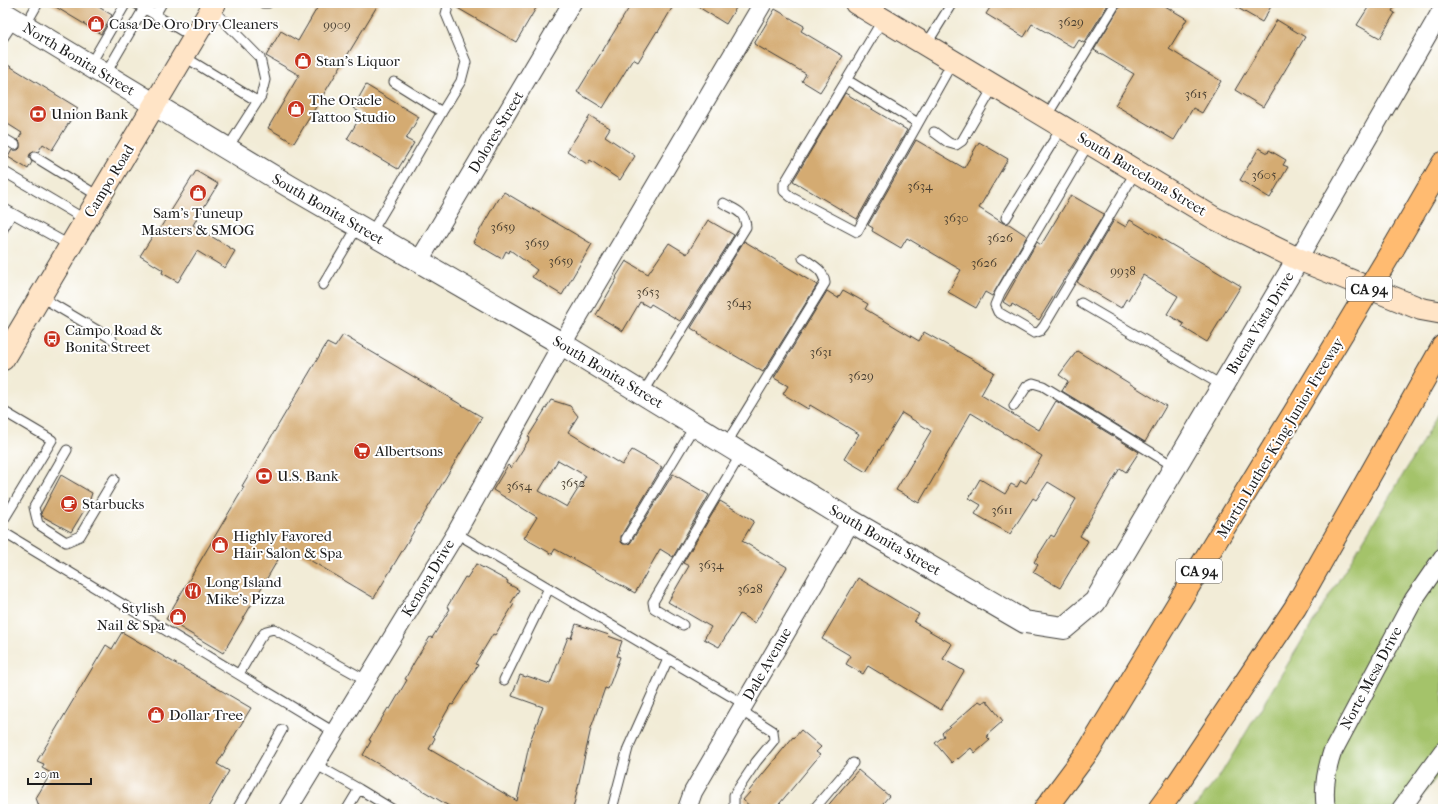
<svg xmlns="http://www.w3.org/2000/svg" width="1446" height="812" font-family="'IM FELL French Canon',serif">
	<rect width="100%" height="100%" fill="#fff"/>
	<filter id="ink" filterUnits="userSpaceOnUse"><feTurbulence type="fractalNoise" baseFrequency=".025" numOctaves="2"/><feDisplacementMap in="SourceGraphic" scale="8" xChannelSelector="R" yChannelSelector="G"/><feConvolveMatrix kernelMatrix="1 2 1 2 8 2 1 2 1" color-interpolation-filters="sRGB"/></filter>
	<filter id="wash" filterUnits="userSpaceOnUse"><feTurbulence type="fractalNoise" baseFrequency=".012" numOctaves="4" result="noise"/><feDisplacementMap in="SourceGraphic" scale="16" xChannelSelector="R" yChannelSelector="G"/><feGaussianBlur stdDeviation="0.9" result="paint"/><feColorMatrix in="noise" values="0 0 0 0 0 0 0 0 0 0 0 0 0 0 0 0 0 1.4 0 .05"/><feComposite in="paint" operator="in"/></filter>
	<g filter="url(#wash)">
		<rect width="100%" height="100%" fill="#f2ecd7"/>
		<path fill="#a4c36b" stroke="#607044" d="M1443,404V768L1413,809H1193L1219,777L1418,450Z"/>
		<g id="blocks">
			<path fill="#d4ab72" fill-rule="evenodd" d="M49,3H92L112,15L101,34Z
				M320,3H379L294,143L268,128L299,75L266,56L281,31L298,41Z
				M455,3H539L516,42L454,6Z
				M632,3H675L658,32L657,31L638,62L633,59L603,108L577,92Z
				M692,3H739L726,24Z
				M993,3H1109L1084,43L1079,40L1074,48L1032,24L1024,37L986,14Z
				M1122,3H1160L1187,19L1169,49L1221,81L1202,113L1193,108L1174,140L1115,105L1134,74L1094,50Z
				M1229,3H1273L1262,22Z
				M1371,3H1397L1392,11L1395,13L1380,38L1357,25Z
				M775,9L804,26L801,31L843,56L820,92L802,81L806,74L754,44Z
				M1277,20L1305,37L1263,107L1235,90Z
				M3,62L78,108L52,150L43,144L38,152L35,151L30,154L29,157L32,162L28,169L8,157L12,150H18L20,148V142L18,140L22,133L3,121Z
				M366,85L419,117L406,139L414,143L398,169L347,139L362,114L353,108Z
				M845,93L907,130L857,219L793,181Z
				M590,116L610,128L605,136L635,156L620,180L590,160L587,164L567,151Z
				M916,140L964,168L979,142L1008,159L979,208L1003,223L1009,224L1027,236L992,296L985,292L976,308L948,292L961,270L907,238L901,248L872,231L873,228L868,225Z
				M1259,148L1268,153L1269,150L1286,160L1283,165L1288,167L1270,198L1240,180Z
				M196,171L218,184L193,225L235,251L225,268L197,251L178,282L162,273L163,270L140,256L157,229L159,230Z
				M504,192L592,244L562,295L532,277L537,270L510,250L509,253L506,251L502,259L473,242L499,197L500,198Z
				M1071,195L1104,214L1039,320L1012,304L1011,307L1003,302L1037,242L1041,245Z
				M708,220L734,235L680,321L651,304L649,307L640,302L623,331L596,315L617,278L616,277L626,261L648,274L669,243L687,254Z
				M1114,220L1126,227L1130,220L1241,286L1207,342L1182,327L1184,324L1167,314L1178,296L1143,275L1128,300L1126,299L1121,308L1077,282Z
				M744,241L817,285L763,372L698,334L699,333L691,328Z
				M843,290L868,304L865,309L919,341L924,332L994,372L981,395L1039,430L1056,401L1139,452L1126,472L1120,468L1080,536L1088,541L1060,588L1033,572L1038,565L1034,562L1051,535L1054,537L1076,499L1048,482L1036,500L1033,498L1010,534L975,514L981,505L969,498L980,479L1005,494L1011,484L1017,487L1021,480L1026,483L1042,456L971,413L919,503L896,490L931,431L902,413L866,472L844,459L859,434L810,405L808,409L783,394L788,386L774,378L827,291L838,298Z
				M343,335L482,417L374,598L286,546L223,653L166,619L244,487L242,486L327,343L335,347Z
				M1077,351L1166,406L1145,442L1062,391L1068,381L1059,375Z
				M551,400L570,406L578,416L568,432L622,465L632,450L662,467L621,536V542L623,544H629L631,542L673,474L709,495L673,557L660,549L635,593L555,549L552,554L524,538L537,517L493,490L508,465L511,468L530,438L528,437ZM558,460L586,476L567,507L539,491Z
				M61,475L92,493L90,499H91L71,532L42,516L41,513Z
				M720,501L754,521L742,541L787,567L755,623L740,614L719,647L704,639L711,627L668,602L689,566L683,563Z
				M476,564L508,581L507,583L519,590L511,603L514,604L495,635L493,634L475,664L478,665L453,705L451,704L433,736L435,738L429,749L517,801L530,741L543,707L512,696L520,675L526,677L527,676L550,684L568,637L571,638L576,624L609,635L608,636L622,641L617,656L620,657L608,689L605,688L591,728L573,809H454L363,755L371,741L369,740L388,708L390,709L407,680L405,679L415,661L430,637L432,638L450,609L447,607L465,577L467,578Z
				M858,578L919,614L914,622L952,644L943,659L964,671L941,710L868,666L863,674L846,664L851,656L822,639Z
				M122,632L251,708L217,764L229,771L207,809H40L36,798L51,773L42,768L44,764L37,761L106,645L112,649Z
				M986,700L1003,721L987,735L989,736L987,737L990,740L975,753L971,748L958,759L957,758L952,763L935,743L944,736L942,733L979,701L982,703Z
				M801,730L821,747L816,752L820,755L775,809H753L743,800L750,792L749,791L793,737L794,738Z
				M858,770L889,796L878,809H825Z"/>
		</g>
	</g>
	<g filter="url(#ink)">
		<use href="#blocks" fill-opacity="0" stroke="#3c3b38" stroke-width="1"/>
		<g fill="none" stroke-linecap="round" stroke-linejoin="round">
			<g stroke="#3c3b38" stroke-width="11">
				<path id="service" d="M135,3L194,38
					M263,3H268
					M212,9L260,58L265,80L261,96L227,149
					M155,15L162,3
					M883,19L784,184V191L791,197L857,232L953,61
					M25,26L38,3
					M3,38L15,20
					M926,45L952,3
					M183,56L257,101
					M90,65L126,3
					M105,75L144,8
					M847,80L918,123
					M442,112L461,81L466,62L446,14L449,3
					M1046,117L1116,3
					M934,132L949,143L956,145L962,141L994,86
					M3,138L15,145
					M1089,143L1000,293L995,305L998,312L1034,333L1040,331L1044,326L1136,171
					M35,157L100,197
					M3,171L86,220
					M3,208L71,246
					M1006,218L1062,127
					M3,229L12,213
					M371,233L399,186L442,112L394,82
					M323,285L358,226
					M41,297L112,339
					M1081,303L1223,386
					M643,393L746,227C745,211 735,210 723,203
					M1014,406L1027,386L1033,383L1043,386L1175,467
					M3,411L52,440L3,521
					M726,444L825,283C823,269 814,266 803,258
					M67,450L34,507L38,524L66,542L80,536L114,479
					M3,532L334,732
					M456,533L744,704
					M626,539L695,425
					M683,625L654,608L653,602L741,454
					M239,674L260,638L266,631L274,629L366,680
					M504,680L549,588
					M315,764L359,789L347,809
					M359,789L392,809
					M237,809L282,730
					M612,809L628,748L668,659
					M734,809V795L756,762L774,740L773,731L740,710
					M814,809L853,763"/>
			</g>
			<g stroke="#3c3b38" stroke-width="20">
				<path id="minor" d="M1298,259L1443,8
					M419,261L572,3
					M288,809L456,533L562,344L763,3
					M687,809L693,792L851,521
					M1326,809C1323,790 1326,771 1332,753L1414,599L1443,557
					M1401,809L1443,751"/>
			</g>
			<g stroke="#3c3b38" stroke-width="24">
				<path id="tertiary" d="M3,13L289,186L562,344L851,521L1025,622L1064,628L1095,602L1298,259"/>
			</g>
			<g stroke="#3c3b38" stroke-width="24">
				<path id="secondary" d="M856,3L1214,218L1298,259L1421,309L1443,313
					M3,359L215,3"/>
			</g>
			<g stroke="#3c3b38" stroke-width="24">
				<path id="motorway" d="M1393,249L1443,163
					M1045,809L1089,750L1345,329
					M1159,809L1178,783L1295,608L1443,346"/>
			</g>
			<use href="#service" stroke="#fff" stroke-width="9"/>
			<use href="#minor" stroke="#fff" stroke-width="18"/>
			<use href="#tertiary" stroke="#fff" stroke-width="22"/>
			<use href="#secondary" stroke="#ffe4c6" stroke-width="22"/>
			<use href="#motorway" stroke="#ffbb71" stroke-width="22"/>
			<g stroke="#3c3b38" stroke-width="24" stroke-linecap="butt">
				<path id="motorway-bridge" d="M1345,329L1393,249"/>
			</g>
			<use href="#motorway-bridge" stroke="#ffbb71" stroke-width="22"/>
		</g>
	</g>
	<defs>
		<g id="shop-disc" transform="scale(0.9)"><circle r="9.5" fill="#c8321e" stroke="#fff"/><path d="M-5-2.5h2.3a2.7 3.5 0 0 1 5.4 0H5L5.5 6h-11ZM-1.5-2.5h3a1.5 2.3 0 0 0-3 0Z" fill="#fff"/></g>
		<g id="bank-disc" transform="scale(0.9)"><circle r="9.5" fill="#c8321e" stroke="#fff"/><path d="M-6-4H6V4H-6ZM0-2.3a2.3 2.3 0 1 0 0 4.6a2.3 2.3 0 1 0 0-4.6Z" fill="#fff"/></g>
		<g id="bus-disc" transform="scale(0.9)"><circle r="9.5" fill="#c8321e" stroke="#fff"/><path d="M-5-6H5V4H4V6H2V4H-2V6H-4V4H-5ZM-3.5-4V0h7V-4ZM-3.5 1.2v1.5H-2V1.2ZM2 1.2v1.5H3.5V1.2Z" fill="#fff"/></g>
		<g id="supermarket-disc" transform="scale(0.9)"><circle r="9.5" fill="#c8321e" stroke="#fff"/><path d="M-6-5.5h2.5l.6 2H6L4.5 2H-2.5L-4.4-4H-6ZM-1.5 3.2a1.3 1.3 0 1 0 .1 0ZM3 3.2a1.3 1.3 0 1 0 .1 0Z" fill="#fff"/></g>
		<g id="cafe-disc" transform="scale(0.9)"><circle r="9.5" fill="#c8321e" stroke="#fff"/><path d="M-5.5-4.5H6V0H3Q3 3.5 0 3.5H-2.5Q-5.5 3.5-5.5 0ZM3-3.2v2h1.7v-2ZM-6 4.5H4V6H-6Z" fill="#fff"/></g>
		<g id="restaurant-disc" transform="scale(0.9)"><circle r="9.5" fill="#c8321e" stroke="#fff"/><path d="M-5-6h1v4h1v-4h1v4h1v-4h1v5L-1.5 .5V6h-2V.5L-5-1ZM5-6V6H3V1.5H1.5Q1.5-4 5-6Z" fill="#fff"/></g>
	</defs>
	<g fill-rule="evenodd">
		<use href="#shop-disc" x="96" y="24"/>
		<use href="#shop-disc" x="303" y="61"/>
		<use href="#shop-disc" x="296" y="109"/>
		<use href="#bank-disc" x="38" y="114"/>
		<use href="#shop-disc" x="198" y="193"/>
		<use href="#bus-disc" x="52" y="339"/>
		<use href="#supermarket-disc" x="362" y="451"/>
		<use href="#bank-disc" x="264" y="476"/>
		<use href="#cafe-disc" x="69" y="504"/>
		<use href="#shop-disc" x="220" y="545"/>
		<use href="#restaurant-disc" x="193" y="591"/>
		<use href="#shop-disc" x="178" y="617"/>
		<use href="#shop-disc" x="156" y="715"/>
	</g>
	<g text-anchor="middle" stroke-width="4" stroke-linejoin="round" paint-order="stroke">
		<g font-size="13" fill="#4a4032">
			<text x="1071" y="26">3629</text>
			<text x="337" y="29">9909</text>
			<text x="1196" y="98">3615</text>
			<text x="1264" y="179">3605</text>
			<text x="920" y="190">3634</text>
			<text x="956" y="222">3630</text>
			<text x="503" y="231">3659</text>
			<text x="1000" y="242">3626</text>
			<text x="537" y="247">3659</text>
			<text x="561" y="265">3659</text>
			<text x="984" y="267">3626</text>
			<text x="1123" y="275">9938</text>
			<text x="648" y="296">3653</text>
			<text x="739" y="307">3643</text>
			<text x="821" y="356">3631</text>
			<text x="861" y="380">3629</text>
			<text x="573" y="487">3652</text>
			<text x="519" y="490">3654</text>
			<text x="1002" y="514">3611</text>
			<text x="711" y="569">3634</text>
			<text x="750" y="593">3628</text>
		</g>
		<g fill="#fff" stroke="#606060" stroke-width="1">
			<rect x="1346" y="277" width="46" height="24" rx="3"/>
			<rect x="1176" y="559" width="46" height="24" rx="3"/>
		</g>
		<g font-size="14" font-weight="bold" fill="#1c1c1c">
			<text x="1369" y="294">CA 94</text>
			<text x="1199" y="576">CA 94</text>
		</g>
		<g font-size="15" fill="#1c1c1c" stroke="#fff" text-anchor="start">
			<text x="109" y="29">Casa De Oro Dry Cleaners</text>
			<text x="316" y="66">Stan's Liquor</text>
			<text x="309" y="105">The Oracle<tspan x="309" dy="17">Tattoo Studio</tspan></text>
			<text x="51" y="119">Union Bank</text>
			<text x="198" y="218" text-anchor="middle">Sam's Tuneup<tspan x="198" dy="17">Masters &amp; SMOG</tspan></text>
			<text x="65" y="335">Campo Road &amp;<tspan x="65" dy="17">Bonita Street</tspan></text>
			<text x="375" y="456">Albertsons</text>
			<text x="277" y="481">U.S. Bank</text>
			<text x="82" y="509">Starbucks</text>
			<text x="233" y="541">Highly Favored<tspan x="233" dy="17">Hair Salon &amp; Spa</tspan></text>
			<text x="206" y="587">Long Island<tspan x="206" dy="17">Mike's Pizza</tspan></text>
			<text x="165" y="613" text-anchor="end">Stylish<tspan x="165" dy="17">Nail &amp; Spa</tspan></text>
			<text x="169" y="720">Dollar Tree</text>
		</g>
		<g font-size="15" fill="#1c1c1c" stroke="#fff">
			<text transform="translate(79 59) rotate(31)" y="5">North Bonita Street</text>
			<text transform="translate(496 132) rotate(-59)" y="5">Dolores Street</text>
			<text transform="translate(1142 174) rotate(31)" y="5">South Barcelona Street</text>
			<text transform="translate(109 181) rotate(-59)" y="5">Campo Road</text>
			<text transform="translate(328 209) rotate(30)" y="5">South Bonita Street</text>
			<text transform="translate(1260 323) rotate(-59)" y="5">Buena Vista Drive</text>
			<text transform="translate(608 372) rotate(31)" y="5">South Bonita Street</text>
			<text transform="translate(1280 438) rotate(-59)" y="5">Martin Luther King Junior Freeway</text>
			<text transform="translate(885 540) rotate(30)" y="5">South Bonita Street</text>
			<text transform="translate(428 578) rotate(-59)" y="5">Kenora Drive</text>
			<text transform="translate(767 664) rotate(-60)" y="5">Dale Avenue</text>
			<text transform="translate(1371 678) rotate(-62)" y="5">Norte Mesa Drive</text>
		</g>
	</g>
	<rect width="1446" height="812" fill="none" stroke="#fff" stroke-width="16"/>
	<path d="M28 778v6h63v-6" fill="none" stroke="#1c1c1c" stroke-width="2"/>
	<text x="34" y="778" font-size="12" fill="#1c1c1c" stroke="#ffffff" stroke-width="3" paint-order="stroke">20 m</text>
</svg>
